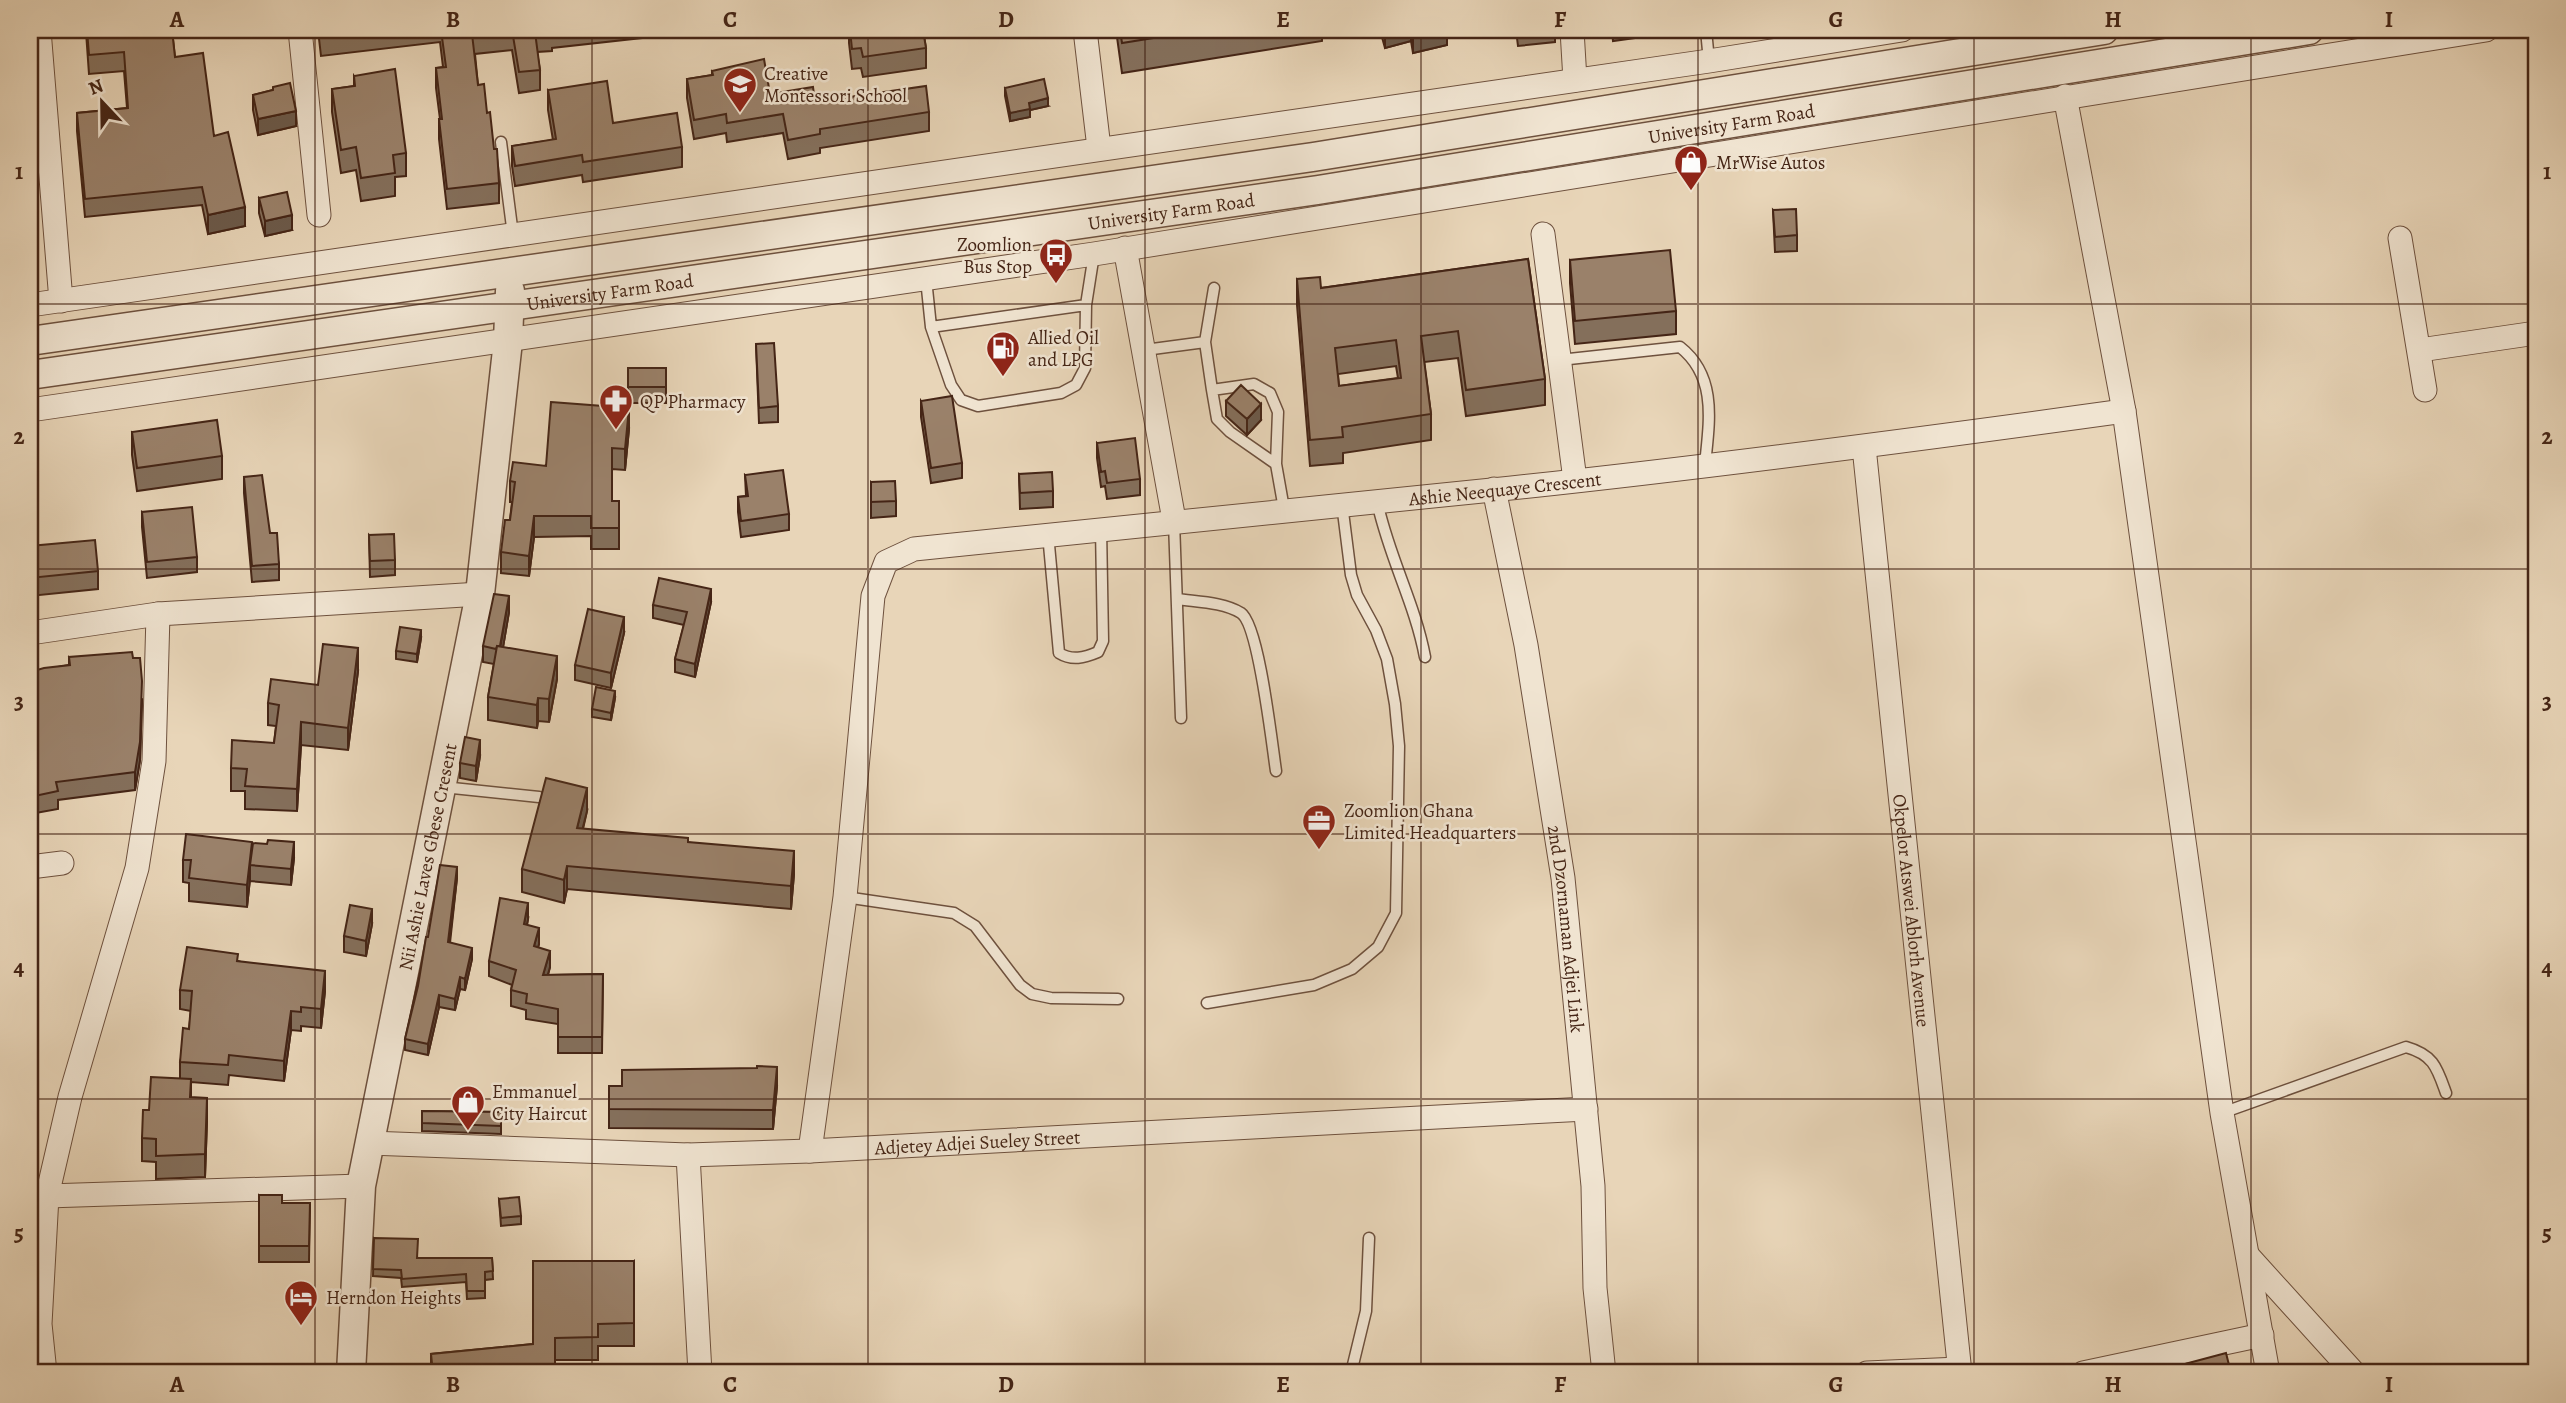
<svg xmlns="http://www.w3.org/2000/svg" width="2566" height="1403" font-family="Alegreya,serif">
	<rect width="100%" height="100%" fill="#e8d5b8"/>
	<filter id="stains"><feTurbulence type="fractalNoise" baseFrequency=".00286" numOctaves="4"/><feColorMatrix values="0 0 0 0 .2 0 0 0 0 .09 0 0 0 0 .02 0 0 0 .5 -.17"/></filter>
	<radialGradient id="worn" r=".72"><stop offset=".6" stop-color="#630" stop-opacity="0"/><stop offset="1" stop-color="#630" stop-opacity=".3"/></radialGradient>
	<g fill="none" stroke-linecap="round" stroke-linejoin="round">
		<g stroke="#6e513e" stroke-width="13">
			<path id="service" d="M1706,30L1709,61
				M501,142L513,235
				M926,279L931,327L951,385L961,400L978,406L1061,393L1076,385L1085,368L1086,305L1094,254
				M1214,288L1205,342L1212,390L1254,384L1270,393L1278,412L1276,464L1284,509
				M931,327L1086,305
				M1145,350L1205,342
				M1560,360L1680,347C1718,377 1709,423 1705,465
				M1212,390L1217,419L1230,432L1276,464
				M1377,501C1388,555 1415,603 1425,657
				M1174,522L1181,718
				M1048,534L1059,653C1072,661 1084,658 1098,652L1103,641L1101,528
				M1177,599C1197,602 1223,602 1241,613C1259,625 1272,745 1276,771
				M443,787L539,797
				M845,897L954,913L975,926L1020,985L1032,994L1051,998L1118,999
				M1207,1003L1314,985L1352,969L1378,947L1396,913L1399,746L1395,704L1387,659L1376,630L1357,595L1351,575L1342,504
				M2222,1113L2406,1047C2434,1055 2437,1068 2446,1093
				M1351,1373L1366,1311L1369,1238"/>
		</g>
		<g stroke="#6e513e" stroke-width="25">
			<g id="minor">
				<path d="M39,30L61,301"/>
				<path d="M300,30L319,215"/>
				<path d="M1085,30L1099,148"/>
				<path d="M1572,30L1575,80"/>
				<path d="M2065,96L2124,411L2222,1113L2268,1373"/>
				<path d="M1543,234L1575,480"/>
				<path d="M2400,238L2425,390"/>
				<path d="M1125,248L1174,520"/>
				<path d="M30,305L1709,61L1902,30"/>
				<path d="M2420,350L2536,333"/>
				<path d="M30,410L1094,254L2486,30"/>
				<path id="s1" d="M1864,447L1960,1373"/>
				<path id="s2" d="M1494,489L1526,645L1563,878L1593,1186L1595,1288L1604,1373"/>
				<path d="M30,633L158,614L480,594"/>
				<path d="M30,867L62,863"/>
				<path id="s3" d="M369,1143L688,1155L810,1151L1586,1109"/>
				<path id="s4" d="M810,1151L845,897L873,596L886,562L914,549C1107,528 1300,510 1492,490C1704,468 1914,440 2124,411"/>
				<path d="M688,1155L700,1373"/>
				<path d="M47,1196L361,1186"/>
				<path d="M2248,1256L2354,1373"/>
				<path d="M45,1373L40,1324L47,1196L70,1097L137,868L154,761L158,614"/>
				<path d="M1867,1373L1959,1369"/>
				<path d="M2083,1373L2262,1335"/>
			</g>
		</g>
		<g stroke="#6e513e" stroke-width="31">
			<g id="tertiary">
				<path d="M30,341L1313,157L2104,30"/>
				<path id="s5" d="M30,375L1318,190L2309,30"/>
				<path id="s6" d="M351,1373L361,1186L480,594L508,341L510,291"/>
			</g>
		</g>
		<use href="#service" stroke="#f0e4d1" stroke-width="10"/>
		<use href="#minor" stroke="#f0e4d1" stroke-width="23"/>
		<use href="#tertiary" stroke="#f0e4d1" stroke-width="28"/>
	</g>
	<path fill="#846f5b" stroke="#452516" stroke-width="2" fill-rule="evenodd" d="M73,30H172L175,57L214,136L245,226L208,234L202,205L85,217L77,131V113L127,108L124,71L89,74L86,32L74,33Z
		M318,30H687V33L552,48V51L537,52L540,70V90L519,93L512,50L475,54L478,85L487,113L499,183V203L447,209L439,139V119H440L436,88V68L443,67L440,42L321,56Z
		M849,30H923L926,48V68L863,77L861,68L852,69L849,43Z
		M1116,30H1322V41L1122,73Z
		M1380,30H1447V45L1413,53L1411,41L1385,48Z
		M1516,30H1555V42L1518,46Z
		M1612,30H1679V32L1613,41Z
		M712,71L770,94L815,102L929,112V131L820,148V153L788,159L783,133L727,142L726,133L694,139L687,98V79L712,75Z
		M354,76L406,153V176L395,177V196L361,201L356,170L341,173L332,112V89L354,86Z
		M1005,88L1048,106L1030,110V117L1010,121L1005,96Z
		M273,90L296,126L258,135L253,110V95Z
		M548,90L613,123L682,147V167L583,182L582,175L515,186L512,166V146L553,140L548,110Z
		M259,198L292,230L265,236L259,213Z
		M1773,210L1797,235V251L1775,252Z
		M1528,259L1545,379V405L1466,416L1458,358L1424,362L1431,414V440L1343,453V463L1310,466L1297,305V279L1321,288ZM1396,366L1398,378L1339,386L1338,374Z
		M1570,260L1676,311V334L1575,344L1570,283Z
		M756,344L778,406V422L759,423Z
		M628,368H666V403H628Z
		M921,401L962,463V478L931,483L921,417Z
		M1226,401L1261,420L1247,435L1226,416Z
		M629,429L625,470L612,469V501H619V549H591V536L534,537L529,576L501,573V552L510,520L512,502H510V481Z
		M132,432L222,456V479L137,491L132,455Z
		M1097,443L1140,479V495L1107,499L1105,486L1101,487L1097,458Z
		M1019,474L1053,491V507L1020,509Z
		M745,475L789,514V530L741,537L738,512V497L746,496Z
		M244,477L270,533L279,564V580L252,582L244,493Z
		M871,482L896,501V516L871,518Z
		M142,512L197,557V572L147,578L142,527Z
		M369,535L395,560V575L370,577Z
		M30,546L98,571V589L30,596Z
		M711,602L695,677L675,672V659L684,625L653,618V605Z
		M509,612L503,647L557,679L549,722L538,721L537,728L488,720V697L494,664L483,662V646Z
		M624,633L611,688L575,680V665Z
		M421,638L417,662L396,659V651Z
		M69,657L142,699L140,760L135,790L58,800V809L30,814V672L69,665Z
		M358,671L348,750L301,745L297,811L245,809V791H231V768L274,743L276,726L268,725V703Z
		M615,698L611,720L592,717V709Z
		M480,756L476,781L460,778V763Z
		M587,811L583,829L688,842L794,874L791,909L567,889L564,903L522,892V869Z
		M252,852L294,858L291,885L250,881V879L247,907L189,901V883L183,882V860Z
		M457,878L450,943L472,959L465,990L460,989L455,1010L439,1007L428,1055L405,1050V1039L428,937Z
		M528,919L527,925L539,944L538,947L550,967L548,975L603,974L602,1053H558V1024L526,1019V1010L511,1006V990L512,985L489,976V961Z
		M372,924L366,956L344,952V936Z
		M238,961L325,991L321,1028L301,1026V1031L291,1030L284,1081L229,1075L228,1085L191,1082V1097L207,1120L205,1177L156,1179V1162L142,1161V1138L149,1110L180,1078V1062L189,1029L191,1011L180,1009V990Z
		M609,1086H777L773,1129L609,1128Z
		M422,1111L501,1112V1134L422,1131Z
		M259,1195L282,1203H310L309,1262H259Z
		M499,1199L521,1216V1224L501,1226Z
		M374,1238L418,1258H492L493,1279L485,1280V1298L467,1299L466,1282L402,1287L401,1278L373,1276Z
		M634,1261V1346H598V1360H555V1373H431V1354L533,1344Z"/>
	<path fill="#6c5a4a" stroke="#452516" stroke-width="2" d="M1385,30H1411V41L1385,48Z
		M1422,30H1447V45L1413,53V32Z
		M1048,98V106L1030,110V117L1010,121V113L1029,103Z
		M296,111V126L258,135V119Z
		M245,207V226L208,234V215Z
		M292,215V230L265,236V221Z
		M1261,404V420L1247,435V419Z
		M629,408V429L625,470V449Z
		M534,516V537L529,576V556Z
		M711,589V602L695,677V664Z
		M509,596V612L500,665V649Z
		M624,617V633L611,688V673Z
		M421,630V638L417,662V654Z
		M358,648V671L348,750V728Z
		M557,656V679L549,722V699Z
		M615,691V698L611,720V713Z
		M538,698V721L537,728V705Z
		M142,699L140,760L135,790V772Z
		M301,722V745L297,811V789Z
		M480,740V756L476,781V766Z
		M587,788V811L577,851V828Z
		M252,842V865H250V879L247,907V885Z
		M294,842V858L291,885V869Z
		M794,851V874L791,909V886Z
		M567,866V889L564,903V880Z
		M457,867V878L448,954V942Z
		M528,903V919L524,939V924Z
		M372,909V924L366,956V941Z
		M539,928V944L534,961V946Z
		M472,948V959L465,990V979Z
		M550,951V967L543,991V975Z
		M325,971V991L321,1028V1009Z
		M460,977V989L455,1010V999Z
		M439,995V1007L428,1055V1044Z
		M291,1011V1030L284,1081V1061Z
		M777,1067V1086L773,1129V1110Z
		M207,1098V1120L205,1177V1154Z"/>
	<path fill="#9a816a" stroke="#452516" stroke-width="2" fill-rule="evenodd" d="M87,30H172L175,57L203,53L214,136L228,132L245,207L208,215L202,187L85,199L77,113L128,108L124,52L89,55Z
		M320,30H373L321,36Z
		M441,30H508L472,34L478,85L484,84L487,113L490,112L494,149H497L499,183L447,189L439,119H442L436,68L446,67Z
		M512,30H552L535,32L540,70L519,72Z
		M850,30H923L926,48L863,57L861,48L852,49Z
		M1120,30H1203L1122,43Z
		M764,59L770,94L813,87L815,102L926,86L929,112L820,129V134L788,140L783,114L727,123L726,114L694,120L687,79L713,75L712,71Z
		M395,69L406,153L393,155L395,173L361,178L356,147L341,150L332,89L355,86L354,76Z
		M1044,79L1048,98L1029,103L1030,109L1010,113L1005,88Z
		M607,81L613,123L677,113L682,147L583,162L582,155L515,166L512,146L556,139L548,90Z
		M290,83L296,111L258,119L253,95L273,90V87Z
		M287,192L292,215L265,221L259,198Z
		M1796,209L1797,235L1775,237L1773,210Z
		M1670,250L1676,311L1575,321L1570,260Z
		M1528,259L1545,379L1466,390L1458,331L1421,336L1431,414L1342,427L1343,437L1310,440L1297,279L1320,277L1321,288ZM1396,340L1401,378L1339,386L1335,348Z
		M774,343L778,406L759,408L756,344Z
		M628,368H666V387H628Z
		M1241,385L1261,404L1247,419L1226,401Z
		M952,396L962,463L931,468L921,401Z
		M551,402L629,408L625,449L612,448V501H619V528H591V516H534L529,556L501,552L505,520H510L515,482L510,481L513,462L546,466Z
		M217,420L222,456L137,468L132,432Z
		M1135,438L1140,479L1107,483L1105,471L1101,472L1097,443Z
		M783,470L789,514L741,521L738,497L748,496L745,475Z
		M1052,472L1053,491L1020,493L1019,474Z
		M262,475L270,533H277L279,564L252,566L244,477Z
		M895,481L896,501L871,502V482Z
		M192,507L197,557L147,562L142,512Z
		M394,534L395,560L370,561L369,535Z
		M95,540L98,571L30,578V546Z
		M659,578L711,589L695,664L675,659L687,612L653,605Z
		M494,594L509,596L500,646H497L496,649L483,646Z
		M588,609L624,617L611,673L575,665Z
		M400,627L421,630L417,654L396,651Z
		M323,644L358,648L348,728L301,722L297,789L245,786L247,769L231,768L232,740L274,743L279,705L268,703L271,679L318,685Z
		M497,646L557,656L549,699L538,698L537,705L488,697Z
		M132,652L133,658H140L142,681L140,742L135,772L56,782L58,791L30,797V672L44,668L70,665L69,657Z
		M596,687L615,691L611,713L592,709Z
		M465,737L480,740L476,766L460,763Z
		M546,778L587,788L577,828L688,838V842L794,851L791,886L567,866L564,880L522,869Z
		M186,834L252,842L247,885L189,878L191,860H183Z
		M268,840L294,842L291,869L250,865L253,843L267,844Z
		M440,865L457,867L448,942L472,948L465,979L460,977L455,999L439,995L428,1044L405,1039L418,986L426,937H428Z
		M500,898L528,903L524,924L539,928L534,946L550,951L543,975L603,974L602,1037H558V1009L526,1003L527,994L511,990L516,970L489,961Z
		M350,905L372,909L366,941L344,936Z
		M187,947L238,954L237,961L325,971L321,1009L301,1007V1012L291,1011L284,1061L229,1055L228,1065L180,1062L183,1028L189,1029L192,991L180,990Z
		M757,1066L777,1067L773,1110L609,1109V1086H622V1070L757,1068Z
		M151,1077L191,1079L190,1097L207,1098L205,1154L156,1156V1139L142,1138L143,1110H149Z
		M422,1111L501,1112V1126L422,1123Z
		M259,1195H282V1203H310L309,1246H259Z
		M519,1197L521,1216L501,1218L499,1199Z
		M374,1238L418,1239L417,1258H492L493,1271L485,1272V1291H467L466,1274L402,1279L401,1270L373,1269Z
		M533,1261H634V1323L598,1324V1337L555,1338V1373H433L431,1354L533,1344Z
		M2226,1353L2231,1373H2151Z"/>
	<path fill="none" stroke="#452516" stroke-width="2" stroke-opacity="0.55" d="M315,30V1373M592,30V1373M868,30V1373M1145,30V1373M1421,30V1373M1698,30V1373M1974,30V1373M2251,30V1373M30,304H2536M30,569H2536M30,834H2536M30,1099H2536"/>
	<defs>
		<g id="school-pin" transform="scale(1.75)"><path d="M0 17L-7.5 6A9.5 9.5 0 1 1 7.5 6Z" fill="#8f2418" stroke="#f0e4d1"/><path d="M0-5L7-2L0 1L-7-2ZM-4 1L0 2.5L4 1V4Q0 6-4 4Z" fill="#fff"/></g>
		<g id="shop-pin" transform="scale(1.75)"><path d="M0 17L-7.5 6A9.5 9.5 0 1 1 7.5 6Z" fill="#8f2418" stroke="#f0e4d1"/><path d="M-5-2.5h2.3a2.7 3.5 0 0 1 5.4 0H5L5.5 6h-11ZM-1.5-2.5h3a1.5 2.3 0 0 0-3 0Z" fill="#fff"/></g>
		<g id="bus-pin" transform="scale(1.75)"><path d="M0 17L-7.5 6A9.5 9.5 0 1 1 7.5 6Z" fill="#8f2418" stroke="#f0e4d1"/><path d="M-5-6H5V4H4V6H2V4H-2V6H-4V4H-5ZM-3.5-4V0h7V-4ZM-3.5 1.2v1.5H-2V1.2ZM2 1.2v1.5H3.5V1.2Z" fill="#fff"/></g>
		<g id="fuel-pin" transform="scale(1.75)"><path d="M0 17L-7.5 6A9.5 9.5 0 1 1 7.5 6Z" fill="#8f2418" stroke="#f0e4d1"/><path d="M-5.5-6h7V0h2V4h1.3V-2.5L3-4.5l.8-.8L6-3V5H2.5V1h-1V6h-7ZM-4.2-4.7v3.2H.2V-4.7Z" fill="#fff"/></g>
		<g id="pharmacy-pin" transform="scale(1.75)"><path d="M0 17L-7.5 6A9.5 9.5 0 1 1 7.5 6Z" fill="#8f2418" stroke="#f0e4d1"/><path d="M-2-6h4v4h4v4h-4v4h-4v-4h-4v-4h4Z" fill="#fff"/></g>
		<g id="office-pin" transform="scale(1.75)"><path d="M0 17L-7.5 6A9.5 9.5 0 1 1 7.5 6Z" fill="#8f2418" stroke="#f0e4d1"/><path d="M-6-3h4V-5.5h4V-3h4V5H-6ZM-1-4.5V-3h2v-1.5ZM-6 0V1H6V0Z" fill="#fff"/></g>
		<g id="hotel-pin" transform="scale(1.75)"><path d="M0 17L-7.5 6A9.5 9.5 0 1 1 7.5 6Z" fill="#8f2418" stroke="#f0e4d1"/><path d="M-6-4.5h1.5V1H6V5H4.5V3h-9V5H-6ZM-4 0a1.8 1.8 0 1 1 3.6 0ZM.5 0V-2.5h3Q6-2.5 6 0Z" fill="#fff"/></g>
	</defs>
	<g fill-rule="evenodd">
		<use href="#school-pin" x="740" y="84"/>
		<use href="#shop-pin" x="1691" y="162"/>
		<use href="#bus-pin" x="1056" y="255"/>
		<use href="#fuel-pin" x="1003" y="348"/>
		<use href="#pharmacy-pin" x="616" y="401"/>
		<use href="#office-pin" x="1319" y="821"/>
		<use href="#shop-pin" x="468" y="1102"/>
		<use href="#hotel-pin" x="301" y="1297"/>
	</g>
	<g text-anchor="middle" stroke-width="5" stroke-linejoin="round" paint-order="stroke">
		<g font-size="19" fill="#452516" stroke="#f0e4d1" text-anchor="start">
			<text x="764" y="80">Creative<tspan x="764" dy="22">Montessori School</tspan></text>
			<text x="1716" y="169">MrWise Autos</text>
			<text x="1032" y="251" text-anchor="end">Zoomlion<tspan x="1032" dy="22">Bus Stop</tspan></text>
			<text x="1028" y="344">Allied Oil<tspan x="1028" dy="22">and LPG</tspan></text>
			<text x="640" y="408">QP Pharmacy</text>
			<text x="1344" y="817">Zoomlion Ghana<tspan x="1344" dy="22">Limited Headquarters</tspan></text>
			<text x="492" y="1098">Emmanuel<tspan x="492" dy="22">City Haircut</tspan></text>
			<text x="326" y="1304">Herndon Heights</text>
		</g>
		<g font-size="19" fill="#452516" stroke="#f0e4d1">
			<text dy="7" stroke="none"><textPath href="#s5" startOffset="1720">University Farm Road</textPath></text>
			<text dy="7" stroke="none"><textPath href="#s5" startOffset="1153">University Farm Road</textPath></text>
			<text dy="7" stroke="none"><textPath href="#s5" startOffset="586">University Farm Road</textPath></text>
			<text dy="7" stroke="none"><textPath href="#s4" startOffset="1220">Ashie Neequaye Crescent</textPath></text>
			<text dy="7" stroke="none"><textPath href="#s6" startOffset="523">Nii Ashie Laves Gbese Cresent</textPath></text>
			<text dy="7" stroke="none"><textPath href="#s1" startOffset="466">Okpelor Atswei Ablorh Avenue</textPath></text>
			<text dy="7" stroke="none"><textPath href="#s2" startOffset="446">2nd Dzornaman Adjei Link</textPath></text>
			<text dy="7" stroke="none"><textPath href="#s3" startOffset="609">Adjetey Adjei Sueley Street</textPath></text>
		</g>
	</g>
	<rect width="2566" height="1403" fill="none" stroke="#e8d5b8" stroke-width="77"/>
	<g transform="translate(102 102) rotate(338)" stroke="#f0e4d1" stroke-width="5" paint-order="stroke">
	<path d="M0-5L12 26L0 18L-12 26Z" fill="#452516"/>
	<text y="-10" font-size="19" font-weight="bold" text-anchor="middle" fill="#452516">N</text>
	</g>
	<rect x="38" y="38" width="2490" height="1326" fill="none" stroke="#452516" stroke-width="2.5"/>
	<g font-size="23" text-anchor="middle" font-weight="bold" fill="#452516">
		<text x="177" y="27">A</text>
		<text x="453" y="27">B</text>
		<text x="730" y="27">C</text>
		<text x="1006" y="27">D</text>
		<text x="1283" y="27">E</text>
		<text x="1560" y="27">F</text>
		<text x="1836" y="27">G</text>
		<text x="2113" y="27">H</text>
		<text x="2389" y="27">I</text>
		<text x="19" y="179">1</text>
		<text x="2547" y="179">1</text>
		<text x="19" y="444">2</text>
		<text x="2547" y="444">2</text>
		<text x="19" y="709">3</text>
		<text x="2547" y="709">3</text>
		<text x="19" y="975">4</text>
		<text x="2547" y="975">4</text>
		<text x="19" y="1240">5</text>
		<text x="2547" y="1240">5</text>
		<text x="177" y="1392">A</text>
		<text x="453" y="1392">B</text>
		<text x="730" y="1392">C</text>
		<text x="1006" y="1392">D</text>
		<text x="1283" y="1392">E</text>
		<text x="1560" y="1392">F</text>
		<text x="1836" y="1392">G</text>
		<text x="2113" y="1392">H</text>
		<text x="2389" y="1392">I</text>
	</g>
	<rect width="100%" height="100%" filter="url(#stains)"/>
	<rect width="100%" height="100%" fill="url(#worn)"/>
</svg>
